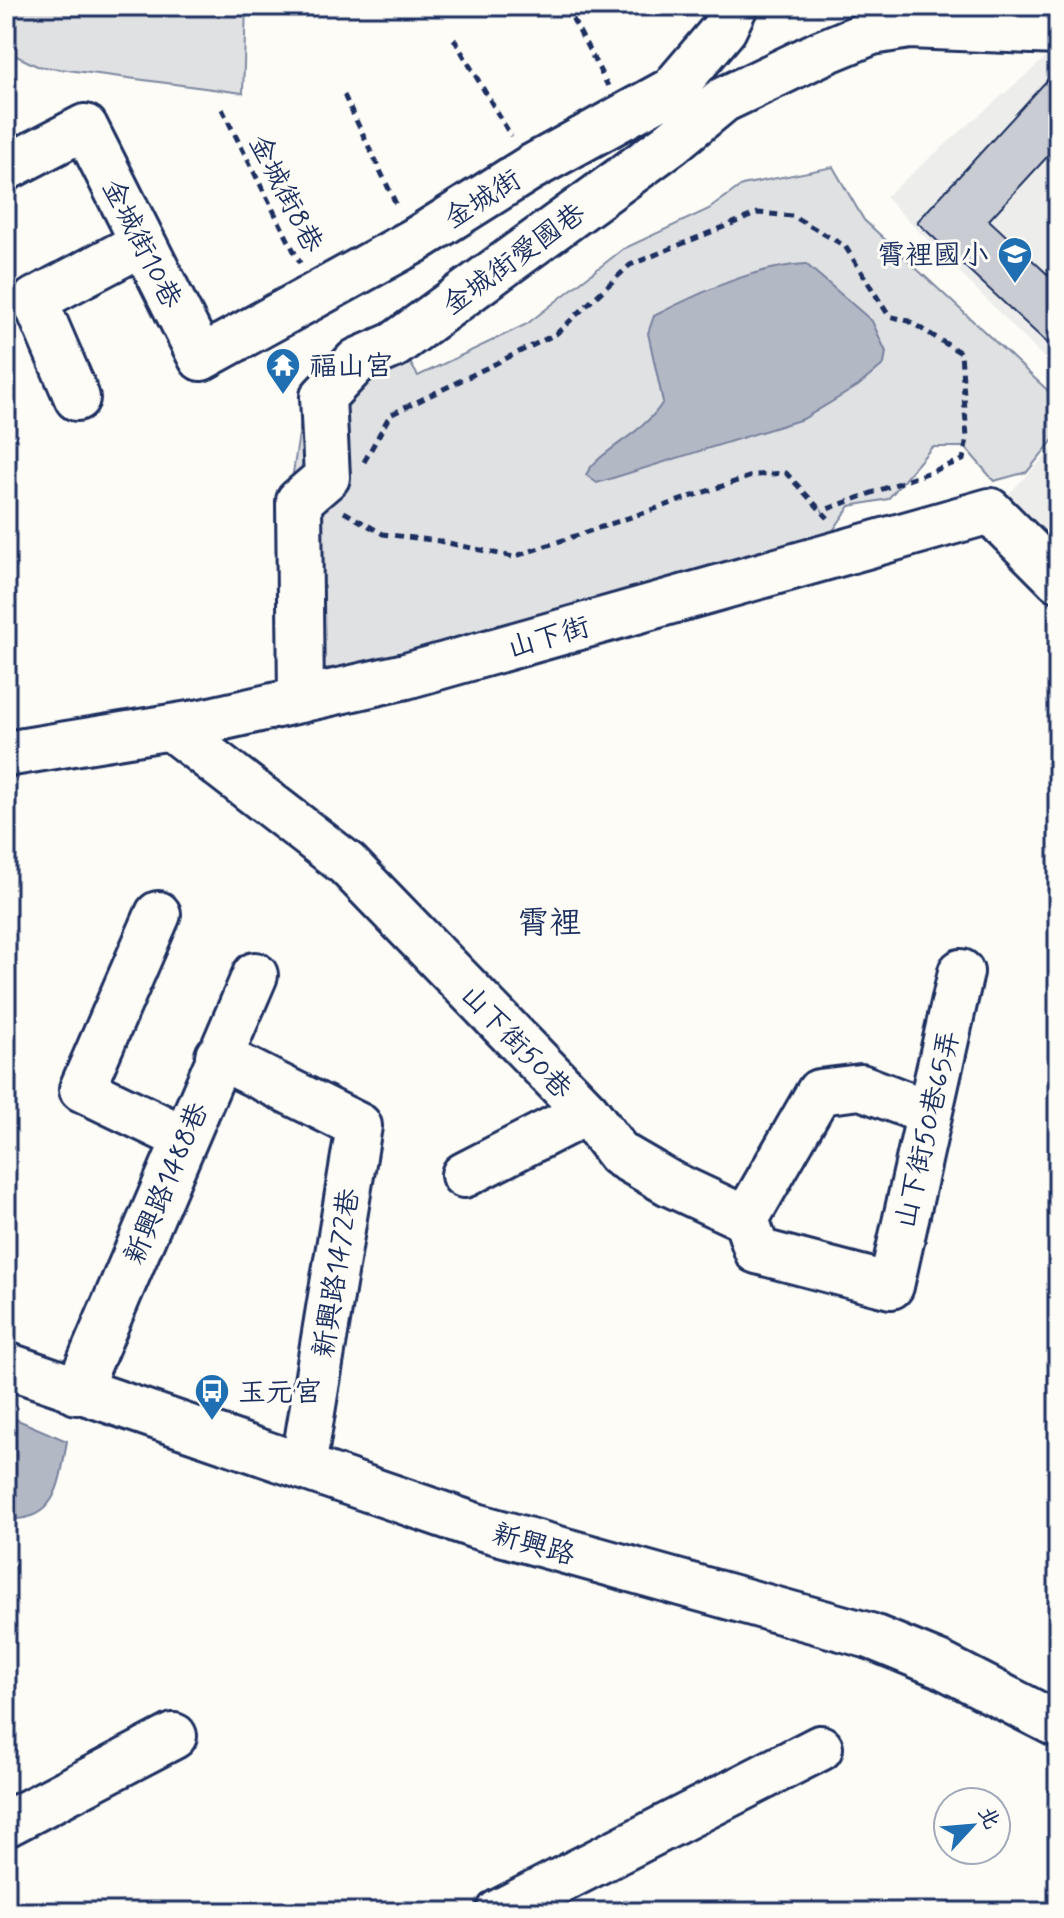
<svg xmlns="http://www.w3.org/2000/svg" width="1064" height="1918" font-family="Mynerve,'LXGW WenKai TC',sans-serif">
	<rect width="100%" height="100%" fill="#fdfcf7"/>
	<filter id="ink" filterUnits="userSpaceOnUse"><feTurbulence type="fractalNoise" baseFrequency=".0125" numOctaves="2"/><feDisplacementMap in="SourceGraphic" scale="16" xChannelSelector="R" yChannelSelector="G"/><feConvolveMatrix kernelMatrix="1 2 1 2 8 2 1 2 1" color-interpolation-filters="sRGB"/></filter>
	<g filter="url(#ink)">
		<path fill="#edeeec" d="M1051,53L1058,60V372L885,197Z
			M1058,443V563L1003,500Z"/>
		<path fill="#e0e1e3" stroke="#7e88a0" stroke-width="2" d="M6,6H246L243,93L37,66L6,51Z
			M833,167L864,220L1058,400V434L1027,472L994,481L965,447H932L888,499L850,506L830,535L364,665L296,671L289,499L305,395L390,329L418,376L527,324L623,249L709,209L742,185Z"/>
		<path fill="#b3b8c5" stroke="#76819c" stroke-width="2" d="M806,264L872,321L886,352L884,364L858,386L803,419L597,483L586,475C597,451 643,435 663,402L648,333L654,316C699,293 756,266 806,264Z
			M6,1415L67,1441C60,1480 58,1523 6,1519Z"/>
		<path fill="#c9ccd3" stroke="#1b2f5e" stroke-width="2" d="M1051,76L1058,83V145L989,220L1058,284V353L917,222Z"/>
		<g fill="none" stroke-linecap="round" stroke-linejoin="round">
			<g stroke="#1b2f5e" stroke-width="50">
				<path id="minor" d="M6,168L85,127L201,358L414,241L530,168L672,90L724,29L735,6
					M77,398L35,300L143,243
					M301,700L299,501L327,477L323,397L357,361L394,345L671,143L723,100L821,53L872,32L909,26L1058,32
					M171,728L347,864L587,1112L619,1154L669,1183L746,1219L757,1251L891,1286L961,972
					M6,754L202,722L406,676L990,511L1058,579
					M158,914L82,1089L184,1138
					M218,1056L359,1126L303,1467
					M464,1175L587,1112
					M746,1219L819,1092L861,1087L929,1113
					M6,1365L476,1526L870,1636L941,1665L1058,1725
					M77,1392L255,975
					M6,1824L174,1736
					M499,1912L820,1748"/>
			</g>
			<path stroke="#1b2f5e" stroke-width="5" stroke-dasharray="8 6" stroke-linecap="butt" d="M566,6L608,86
				M454,39L511,136
				M344,95L398,208
				M222,109L300,263
				M364,462L390,415L556,334L630,265L758,213L793,216L845,246L889,316L909,321L961,353L967,438L963,460L822,511
				M344,512L383,534L439,541L513,557L755,475L786,473L828,518"/>
			<use href="#minor" stroke="#fdfcf7" stroke-width="44"/>
		</g>
	</g>
	<defs>
		<g id="school-pin" transform="scale(1.8)"><path d="M0 17L-7.5 6A9.5 9.5 0 1 1 7.5 6Z" fill="#1f6fb2" stroke="#fdfcf7"/><path d="M0-5L7-2L0 1L-7-2ZM-4 1L0 2.5L4 1V4Q0 6-4 4Z" fill="#fff"/></g>
		<g id="temple-pin" transform="scale(1.8)"><path d="M0 17L-7.5 6A9.5 9.5 0 1 1 7.5 6Z" fill="#1f6fb2" stroke="#fdfcf7"/><path d="M0-6L5-2H3V0L6.5 2.5H4V6H1.5V3h-3V6H-4V2.5H-6.5L-3 0V-2H-5Z" fill="#fff"/></g>
		<g id="bus-pin" transform="scale(1.8)"><path d="M0 17L-7.5 6A9.5 9.5 0 1 1 7.5 6Z" fill="#1f6fb2" stroke="#fdfcf7"/><path d="M-5-6H5V4H4V6H2V4H-2V6H-4V4H-5ZM-3.5-4V0h7V-4ZM-3.5 1.2v1.5H-2V1.2ZM2 1.2v1.5H3.5V1.2Z" fill="#fff"/></g>
	</defs>
	<g fill-rule="evenodd">
		<use href="#school-pin" x="1015" y="254"/>
		<use href="#temple-pin" x="283" y="365"/>
		<use href="#bus-pin" x="212" y="1391"/>
	</g>
	<g text-anchor="middle" stroke-width="6" stroke-linejoin="round" paint-order="stroke">
		<g font-size="28" fill="#1b2f5e" stroke="#fdfcf7">
			<text transform="translate(287 193) rotate(63)" y="10">金城街8巷</text>
			<text transform="translate(482 198) rotate(-32)" y="10">金城街</text>
			<text transform="translate(143 243) rotate(63)" y="10">金城街10巷</text>
			<text transform="translate(513 258) rotate(-36)" y="10">金城街愛國巷</text>
			<text transform="translate(548 636) rotate(-16)" y="10">山下街</text>
			<text transform="translate(517 1041) rotate(46)" y="10">山下街50巷</text>
			<text transform="translate(926 1129) rotate(-77)" y="10">山下街50巷65弄</text>
			<text transform="translate(165 1183) rotate(-67)" y="10">新興路1488巷</text>
			<text transform="translate(335 1273) rotate(-81)" y="10">新興路1472巷</text>
			<text transform="translate(534 1543) rotate(16)" y="10">新興路</text>
		</g>
		<g font-size="28" fill="#1b2f5e" stroke="#fdfcf7" text-anchor="start">
			<text x="989" y="264" text-anchor="end">霄裡國小</text>
			<text x="309" y="375">福山宮</text>
			<text x="238" y="1401">玉元宮</text>
		</g>
		<g font-size="32" fill="#1b2f5e" stroke="#fdfcf7">
			<text x="549" y="933">霄裡</text>
		</g>
	</g>
	<rect width="1064" height="1918" fill="none" stroke="#fdfcf7" stroke-width="32"/>
	<rect x="16" y="16" width="1032" height="1886" fill="none" stroke="#1b2f5e" stroke-width="3" filter="url(#ink)"/>
	<g transform="translate(972 1826) rotate(64)"><circle r="38" fill="#fdfcf7" stroke="#a3aaba" stroke-width="2"/>
	<path d="M0-6L14 30L0 20L-14 30Z" fill="#1f6fb2"/>
	<text y="-12" font-size="22" font-weight="bold" text-anchor="middle" fill="#1b2f5e">北</text>
	</g>
</svg>
